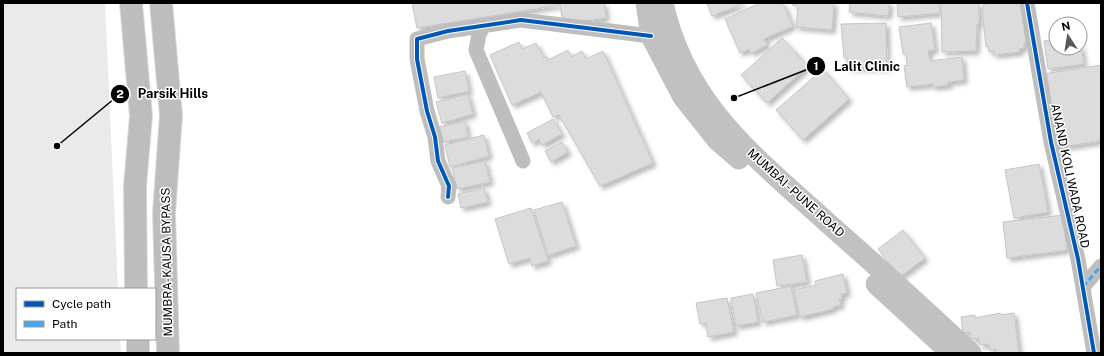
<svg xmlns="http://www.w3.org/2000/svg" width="1104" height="356" font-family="'Public Sans',sans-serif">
	<defs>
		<filter id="shadow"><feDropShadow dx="3.5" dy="3.5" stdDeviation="2" flood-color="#0004"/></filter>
	</defs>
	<rect width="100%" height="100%" fill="#fff"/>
	<path fill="#eaeaea" d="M3,3H105L118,289H17V339H120L121,353H3Z"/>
	<path fill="#dcdcdc" stroke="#c5c5c5" filter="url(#shadow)" d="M412,3H604L606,18L563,24L560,5L417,28Z
		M707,3H745L712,16Z
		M760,3H783L793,26L764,39L767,45L751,53L749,49L740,53L725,19Z
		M792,3H834L832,30L796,27L798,6L792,5Z
		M850,3H890L888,16L849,12Z
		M897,3H939L940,13L898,17Z
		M941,3H979V24H977L976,51L942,52Z
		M990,3H1014L1017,4V6H1021L1026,42L1024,43V48L1019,49V52L994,55V51L989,52L988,46L986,47L982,10H983V5Z
		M886,23L887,68H847V58H844L841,24Z
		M931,23L935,50L928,51L930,61L962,57L964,80L948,82L949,85L933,87V84L907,87L904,66L907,65L906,54H903L899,27Z
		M782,38L808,66L767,103L741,75Z
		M1056,39V48H1080V41L1084,64L1048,69L1044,41Z
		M519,42L522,49L536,43L544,58L547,57L548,60L568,50L571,57L582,51L586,59L603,51L653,163L600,186L559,115L553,117L541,92L512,105L490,55Z
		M1101,65V141L1055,148L1044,74Z
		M823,69L849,99L803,140L776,110Z
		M465,71L469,91L438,98L434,77Z
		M468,94L473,114L442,123L436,102Z
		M553,119L562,134L542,145L539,139L532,143L527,133Z
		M465,121L468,137L443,142L439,127Z
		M484,135L489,156L450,167L445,145Z
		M562,142L568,152L551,162L545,151Z
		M485,161L490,182L457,189L452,168Z
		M1039,164L1048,212L1014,218L1005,170Z
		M484,188L488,202L461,208L458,194Z
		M562,202L576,246L548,255L534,210Z
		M531,208L548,261L532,266L530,258L509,264L495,219Z
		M1063,215L1067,250L1007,258L1003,222Z
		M903,230L925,258L900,277L878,249Z
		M802,255L807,282L777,286L773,260Z
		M843,274L847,293L841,294L842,299H839L841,305L833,307V309L800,317L794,290L816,285L815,281Z
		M791,286L797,315L763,322L756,293Z
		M753,294L758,322L736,326L731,298Z
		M727,298L734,332L708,337L706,323L700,324L696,303Z
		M1000,313L1001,315L1014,313L1019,353H996V349L990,350L989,344L980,345L979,338L971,339L970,332L963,333L961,317L975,315V318Z"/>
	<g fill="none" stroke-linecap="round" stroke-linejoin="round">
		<g stroke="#dbdbdb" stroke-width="24">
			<path id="trunk" d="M131,3L141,116L135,186L136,289
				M161,3L171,115L164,213L168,353
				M138,339V353"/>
		</g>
		<path stroke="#bebebe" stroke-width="15" d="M1027,3L1051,142L1078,259L1094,353
			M483,27L479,34L476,50L523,161
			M448,197L449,186L438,161L435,137L427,111L417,59V39L448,31L521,20L651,36
			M1083,287L1101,266"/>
		<path stroke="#c1c1c1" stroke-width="21" d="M646,3L651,36L683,97L717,140L739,159
			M663,3C686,107 756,157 830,225C878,267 925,310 971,353
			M876,284L951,353"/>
		<use href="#trunk" stroke="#bdbdbd" stroke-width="22"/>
		<path stroke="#3fa9f5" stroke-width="3" stroke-dasharray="6 3" stroke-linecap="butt" d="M1083,287L1101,266"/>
		<g stroke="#fff" stroke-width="6">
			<path id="cycleway" d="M1027,3L1051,142L1078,259L1094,353
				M448,197L449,186L438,161L435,137L427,111L417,59V39L448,31L521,20L651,36"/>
		</g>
		<use href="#cycleway" stroke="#0057b8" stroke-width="4"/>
	</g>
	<g text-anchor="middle" stroke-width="3" stroke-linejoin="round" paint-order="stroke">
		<g font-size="12" fill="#000" stroke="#fff">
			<text transform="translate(1070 176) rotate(78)" y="4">ANAND KOLI WADA ROAD</text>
			<text transform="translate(796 193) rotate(42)" y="4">MUMBAI - PUNE ROAD</text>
			<text transform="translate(167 262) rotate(-91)" y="4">MUMBRA-KAUSA BYPASS</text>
		</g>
	</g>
	<path fill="none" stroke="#000" stroke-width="1.5" d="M734 98L816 66M57 146L120 94"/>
	<g fill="#000" stroke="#fff" stroke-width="1.5">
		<circle cx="734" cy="98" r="4"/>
		<circle cx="57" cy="146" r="4"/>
		<circle cx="816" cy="66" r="10"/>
		<circle cx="120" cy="94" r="10"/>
	</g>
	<g font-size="12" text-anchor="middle" font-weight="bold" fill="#fff">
		<text x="816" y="70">1</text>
		<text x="120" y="98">2</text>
	</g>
	<g font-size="13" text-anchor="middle" font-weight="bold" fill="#000" stroke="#fff" stroke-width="3" stroke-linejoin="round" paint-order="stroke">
		<text x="867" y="71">Lalit Clinic</text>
		<text x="173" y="98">Parsik Hills</text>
	</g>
	<rect width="1104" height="356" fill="none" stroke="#000000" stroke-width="8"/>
	<rect x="16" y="288" width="140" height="52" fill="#ffffff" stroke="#999999"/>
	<rect x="24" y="301" width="20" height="6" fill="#0057b8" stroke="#999999"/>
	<text x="52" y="308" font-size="12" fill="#000000">Cycle path</text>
	<rect x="24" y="321" width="20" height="6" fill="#3fa9f5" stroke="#999999"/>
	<text x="52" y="328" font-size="12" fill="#000000">Path</text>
	<g transform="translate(1068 36) rotate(348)"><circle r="19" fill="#ffffff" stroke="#999999"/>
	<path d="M0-3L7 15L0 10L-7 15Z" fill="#595959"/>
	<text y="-6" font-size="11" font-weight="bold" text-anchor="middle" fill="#000000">N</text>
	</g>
</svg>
